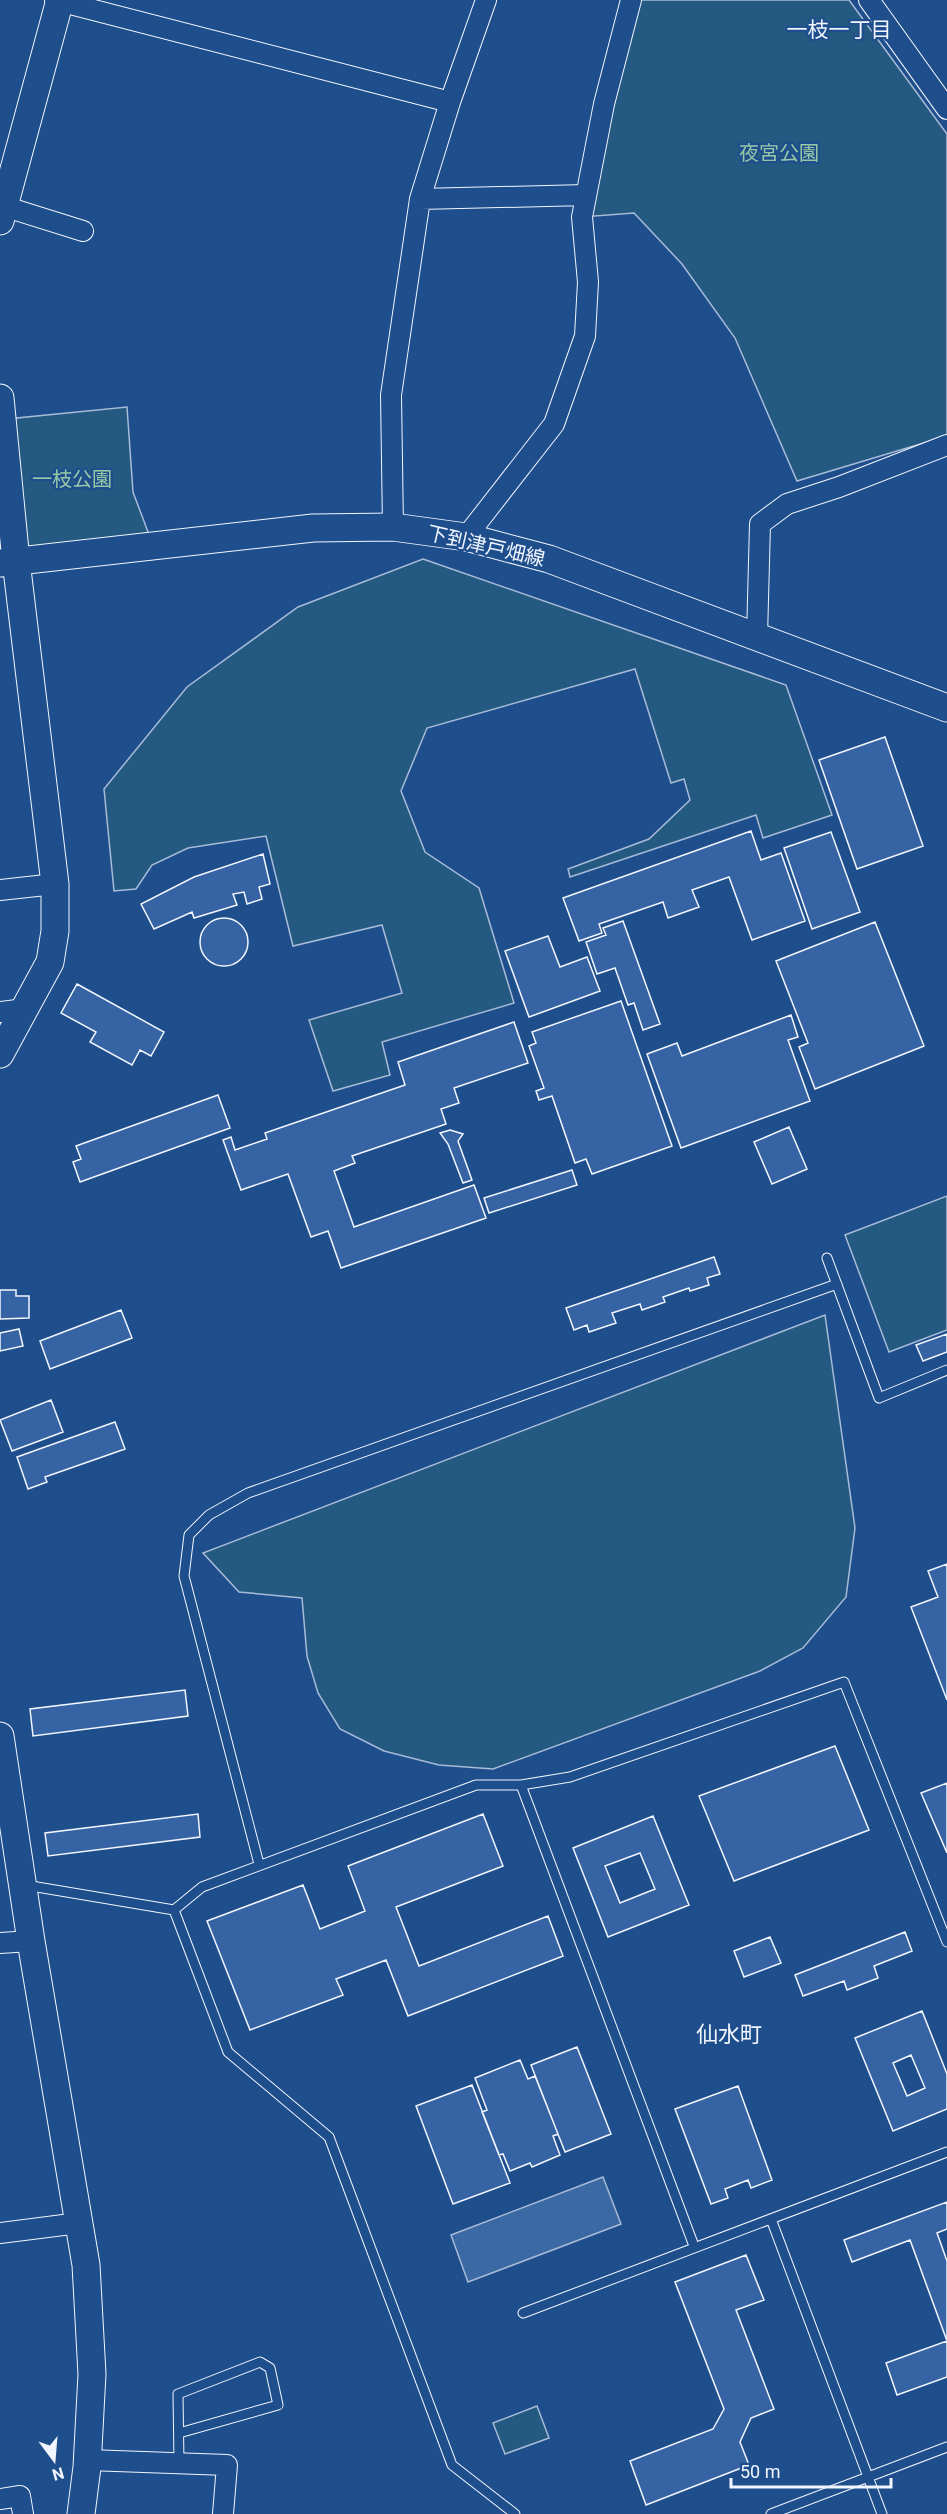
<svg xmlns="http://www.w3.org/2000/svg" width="947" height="2514" font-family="Roboto,'Noto Sans JP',sans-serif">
	<rect width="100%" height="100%" fill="#1f4e8c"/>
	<path fill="#245a82" stroke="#a8bbd7" stroke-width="1.5" d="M639,0H849L947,134V436L797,481L735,338L682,264L634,213L582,217Z
		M127,407L133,492L151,540L20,555L7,419Z
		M423,559L786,685L832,815L763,838L756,815L570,877L568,869L649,839L690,800L684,779L671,783L635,669L427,728L401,791L425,852L479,888L514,1003L382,1042L390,1075L333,1091L309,1020L402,993L382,925L293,946L266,836L188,848L152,865L136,889L114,891L104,789L187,687L298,607Z
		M947,1196V1330L889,1352L845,1235Z
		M825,1315L855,1528L846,1597L803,1648L760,1671L493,1769L439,1765L384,1751L340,1729L318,1693L307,1656L302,1598L239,1592L203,1553Z
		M537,2406L549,2438L505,2454L493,2423Z"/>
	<path fill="#3b69a3" stroke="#a8bbd7" stroke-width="1.5" d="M603,2177L621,2224L468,2282L451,2235Z"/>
	<path fill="#3563a3" stroke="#f2f6ff" stroke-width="1.5" fill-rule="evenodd" d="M885,737L923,846L857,869L819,760Z
		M751,831L761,860L781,853L805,921L752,940L729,877L692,890L699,907L668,918L663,902L599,924L602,933L579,941L563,898Z
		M831,832L860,912L812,929L784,848Z
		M263,854L270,884L259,887L262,899L247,904L244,892L233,894L237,905L194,918L192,912L154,929L141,904L194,877Z
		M200 942a24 24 0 1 1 48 0a24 24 0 1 1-48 0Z
		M623,921L660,1024L643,1030L634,1003L628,1005L615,968L597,974L586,942L606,935L603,928Z
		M875,922L924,1046L815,1089L799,1047L808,1043L776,961Z
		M548,936L560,967L587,957L600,991L529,1017L505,951Z
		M77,984L164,1032L151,1056L140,1050L132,1065L90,1042L96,1032L61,1013Z
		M621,1001L672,1146L592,1174L586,1159L575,1163L552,1096L539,1100L536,1091L544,1088L529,1046L536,1043L532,1032Z
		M791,1015L798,1037L788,1040L810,1101L681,1148L647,1054L677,1043L682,1056Z
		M514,1022L528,1063L454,1088L459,1103L441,1109L446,1124L352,1156L355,1163L334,1171L354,1227L474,1185L486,1218L341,1268L328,1231L311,1237L288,1174L241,1190L223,1140L231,1137L235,1150L267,1139L265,1133L405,1085L398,1062Z
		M218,1095L230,1128L80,1182L73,1162L81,1159L76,1146Z
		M789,1127L807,1169L772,1184L754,1142Z
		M450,1130L463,1134L458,1141L472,1180L463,1183L448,1144L440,1133Z
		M572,1170L577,1185L489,1213L484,1198Z
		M714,1257L720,1274L707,1278L709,1285L690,1291L689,1288L663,1297L665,1302L642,1310L640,1304L612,1313L616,1323L589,1332L587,1325L574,1330L566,1308Z
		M0,1290H16V1296H29V1318L0,1319Z
		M121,1310L132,1338L50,1369L40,1341Z
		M19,1329L23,1346L0,1351V1333Z
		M947,1334V1352L923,1361L916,1345Z
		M51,1400L63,1432L12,1451L0,1420Z
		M115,1422L125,1449L45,1477L47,1482L28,1489L17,1457Z
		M947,1564V1700L911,1607L938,1597L928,1571Z
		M185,1690L188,1716L33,1736L30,1709Z
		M835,1746L869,1830L734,1881L699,1796Z
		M947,1783V1853L921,1793Z
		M198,1814L200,1837L48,1856L45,1833Z
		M483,1814L503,1866L396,1907L419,1966L548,1916L563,1956L408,2016L386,1960L336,1979L343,1995L250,2030L207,1921L303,1885L320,1929L365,1911L348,1866Z
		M653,1816L689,1905L608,1937L573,1848ZM640,1853L655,1889L620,1903L605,1866Z
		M905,1932L912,1951L874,1966L878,1978L847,1990L844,1981L803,1996L795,1975Z
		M770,1937L781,1963L744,1977L734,1951Z
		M922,2011L947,2074V2109L893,2131L855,2038ZM911,2055L925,2088L907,2096L893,2063Z
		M577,2047L611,2134L565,2152L531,2065Z
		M520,2060L528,2079L535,2076L558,2134L553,2136L560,2155L532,2167L530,2163L510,2171L503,2154L499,2155L482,2112L487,2110L475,2078Z
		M472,2085L510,2183L453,2204L416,2106Z
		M738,2086L772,2180L751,2188L748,2180L725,2189L728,2198L711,2204L675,2109Z
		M947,2202V2229L937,2233L947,2261V2377L897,2395L886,2363L947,2341L910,2240L852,2262L844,2240Z
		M746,2255L764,2300L736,2310L774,2409L751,2418L740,2442L749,2465L646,2505L630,2461L713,2429L724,2409L675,2282Z"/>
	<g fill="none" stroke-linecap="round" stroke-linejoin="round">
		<g stroke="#f2f6ff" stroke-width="11">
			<path id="lane" d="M827,1258L879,1398L947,1370
				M521,1785L694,2246
				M259,1864L184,1576L189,1535L209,1515L248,1493L837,1284
				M25,1885L174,1910L202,1887L476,1785H521L570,1777L844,1682L947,1942
				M174,1910L228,2052L329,2137L452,2465L515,2514
				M771,2219L882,2514
				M523,2313L947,2152
				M179,2433L278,2405L270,2368L260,2362L178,2394L179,2463
				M771,2514L947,2447"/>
		</g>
		<g stroke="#f2f6ff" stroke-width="22">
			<path id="street" d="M55,0L450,102
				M869,0L947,109
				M420,199L586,195
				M0,205L83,231
				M393,527L391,395L420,199L450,102L486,0
				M466,537L554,424L585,336L588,282L582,217L604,104L631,0
				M757,637L760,524L787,504L839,487L947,445
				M0,890L55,884
				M0,1012L25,1009
				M0,1943L31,1941
				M0,2233L79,2223
				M88,2460L227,2465L223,2514
				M0,2499L20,2496L23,2514"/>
		</g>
		<g stroke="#f2f6ff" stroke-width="29">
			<path id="secondary" d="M0,221L60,0
				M0,398L16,561L55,884V931L50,962L0,1054
				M0,563L313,528L393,527L466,537L549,559L947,708
				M0,1736L31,1941L86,2265L92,2374L87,2467L81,2514"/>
		</g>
		<use href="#lane" stroke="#1f4e8c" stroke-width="9"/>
		<use href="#street" stroke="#1f4e8c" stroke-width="20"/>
		<use href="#secondary" stroke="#1f4e8c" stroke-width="27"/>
	</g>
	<g text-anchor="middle" stroke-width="4.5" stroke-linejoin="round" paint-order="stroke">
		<g font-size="20" fill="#97c8a6" stroke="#1f4e8c">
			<text x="779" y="160">夜宮公園</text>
			<text x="72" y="486">一枝公園</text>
		</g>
		<g font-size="20" fill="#f2f6ff" stroke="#1f4e8c">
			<text transform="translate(486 546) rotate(13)" y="7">下到津戸畑線</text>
		</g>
		<g font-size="21" fill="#f2f6ff" stroke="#1f4e8c">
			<text x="839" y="37">一枝一丁目</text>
		</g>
		<g font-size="22" fill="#f2f6ff" stroke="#1f4e8c">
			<text x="729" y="2042">仙水町</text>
		</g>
	</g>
	<g transform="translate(54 2460) rotate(164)" stroke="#1f4e8c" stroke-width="4.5" paint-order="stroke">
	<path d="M0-4.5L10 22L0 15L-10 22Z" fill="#f2f6ff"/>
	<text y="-9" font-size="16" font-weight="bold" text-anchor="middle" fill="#f2f6ff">N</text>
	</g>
	<path d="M731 2478v9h160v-9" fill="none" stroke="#f2f6ff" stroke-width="3"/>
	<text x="740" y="2478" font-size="18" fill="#f2f6ff" stroke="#1f4e8c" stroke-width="4.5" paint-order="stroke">50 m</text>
</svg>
